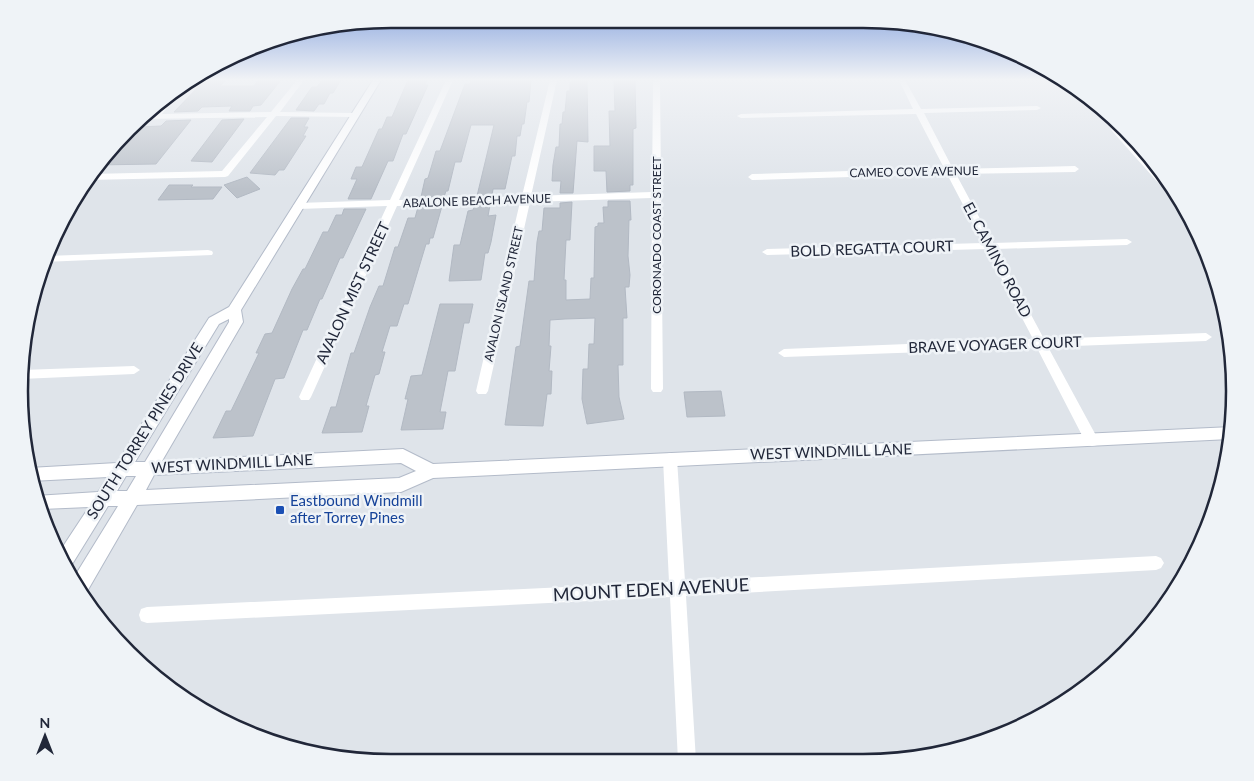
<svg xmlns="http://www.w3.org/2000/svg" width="1254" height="781" font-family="Lato,sans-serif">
	<rect width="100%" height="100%" fill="#dfe4ea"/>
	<path fill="#bcc2ca" stroke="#b2b9c3" d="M205,80H226L220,86H254L258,80H281L261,105L253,106L250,111H229L232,106L202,107L198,111L174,112Z
		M322,80H341L333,93H330L324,104H319L314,111L296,110L312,87H317Z
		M408,80H427L425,85H428L406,134H403L393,161H388L371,199H348L357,179H351L356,167H362L379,129H382L387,117H392Z
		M471,80H531L529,102H527L524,124H522L520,136H517L515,156H512L505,189H493L492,195L477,196L494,125H471L461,162H455L448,191H446L444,197H421L425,179L428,178L436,151H440L465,84H470Z
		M573,80H587L588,142L577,141L573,193H560L561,181H552L553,165L556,147H559L560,124H562L563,112H565L567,91H570V82H573Z
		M635,80L636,128L633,129V185H630V191L607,192L606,171H594V146H610L609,111H615L614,81Z
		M291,118H309L304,127H308L303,136H306L284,170H279L275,175L250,173Z
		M244,119L212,162L191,161L222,120Z
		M191,120L156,164L95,165L133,129H137L140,127L161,126L166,121Z
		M247,177L260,189L237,198L224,185Z
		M169,185H193L191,187H222L213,199L158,200Z
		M608,201H630L631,220H629L628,256L630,275L629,287H625L627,318H623V365H618L619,397L624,419L587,424L582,399L583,369H588L589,344H594L595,318L565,319L550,320L549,346H551L549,371H552L551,394H547L543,426L505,425L516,347L520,346L529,281H534L537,242L539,231H542L544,208H560V203L572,202L570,240H566L564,280H566V300L590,299L591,278H594L595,227L598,226V223H604L603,207H608Z
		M475,205H490L488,216L496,215L491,242L488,253H485L481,280L449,281L454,245H460L468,211L473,210Z
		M442,206L433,238H430L429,244H426L408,304H404L397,326H390L382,352H385L379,374L375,375L366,406H369L362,432L322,433L331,407H336L351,353H354L370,307L379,286H383L395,247H398L408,218H415L418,207Z
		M344,209H366L343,258H340L322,299H320L307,330H303L284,378L275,379L253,436L213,438L226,411H231L259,353H256L265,334L272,333L292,289L303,269H305L323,232H328L336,215H342Z
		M440,304H473L469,323H464L455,371H448L440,412H446L443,429L401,430L408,399H405L411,376L422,375Z
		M721,391L725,416L687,417L684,392Z"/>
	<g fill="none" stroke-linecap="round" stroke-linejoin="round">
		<g stroke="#b3bbc9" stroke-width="2">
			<path id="secondary" d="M373,80H381L241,310L243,322L162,461L403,449L433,464L1232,427L1230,439L433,478L401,492L137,505L85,595L81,597L73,579L118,506H108L71,566L68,567L60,551L89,507L42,509L35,496L98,492L108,477L31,481L29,468L117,463L209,318L229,307ZM229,319V322L145,462H135L219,324ZM401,463L416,471L399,478L146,490L154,475ZM126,476H136L127,491H117Z"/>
		</g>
		<path fill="#fff" fill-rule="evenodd" d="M188,80H195L175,98L162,114L271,112L297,80H304L280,112L355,113L359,115L355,117L276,116L228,176L225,177L87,180L90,174L222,171L267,117L144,119L149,115L154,114L167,97Z
			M446,80H453L399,200L522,196L550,80H557L531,196L652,192L653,80H660L663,389L661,392H653L651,389L652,198L530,202L488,391L486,394H478L476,391L520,202L397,206L311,397L309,400H301L299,397L387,206L298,209L293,206L298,203L390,200Z
			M899,80H905L921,109L1037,106L1041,108L1037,110L924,113L953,169L1075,166L1079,169L1075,172L956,174L993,243L1127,239L1132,242L1127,245L996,249L1044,339L1206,333L1212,337L1206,341L1048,347L1099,441L1097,445L1092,446L1087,445L1037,348L784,357L778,353L784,349L1033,339L986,249L767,255L762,252L767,249L983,243L947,174L752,180L748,177L752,174L944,168L916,114L741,118L737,116L741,114L913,109Z
			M1115,120L1120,124L1119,128L1177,193L1190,215L1186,214L1112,131L1110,126Z
			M208,250L212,251L213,253L212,255L43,262L47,256Z
			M134,366L140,370L134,374L21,379L22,370Z
			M670,453L675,455L677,459L685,581L1156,556L1161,558L1164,563L1161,568L1156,570L686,596L696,761H678L670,597L147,623L141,621L139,615L141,609L147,607L669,582L663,459L665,455Z"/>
		<use href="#secondary" fill="#fff" fill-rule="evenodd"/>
	</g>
	<linearGradient id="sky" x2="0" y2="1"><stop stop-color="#86a3dd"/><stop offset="0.42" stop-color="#f1f3f6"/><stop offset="1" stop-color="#f1f3f6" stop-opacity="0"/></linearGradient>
	<rect width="1254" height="189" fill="url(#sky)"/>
	<rect fill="#1a4fb4" stroke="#eff3f7" stroke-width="2" x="275" y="505" width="10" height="10" rx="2.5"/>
	<g text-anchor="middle" stroke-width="5" stroke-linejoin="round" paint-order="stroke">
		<g font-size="12" fill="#212739" stroke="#eff3f7">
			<text transform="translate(914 172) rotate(-1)" y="4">CAMEO COVE AVENUE</text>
			<text transform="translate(477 201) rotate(-2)" y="4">ABALONE BEACH AVENUE</text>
			<text transform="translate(657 235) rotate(-90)" y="4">CORONADO COAST STREET</text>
			<text transform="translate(504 294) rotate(-77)" y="4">AVALON ISLAND STREET</text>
		</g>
		<g font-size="15" fill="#212739" stroke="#eff3f7">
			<text transform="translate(872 249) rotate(-2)" y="5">BOLD REGATTA COURT</text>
			<text transform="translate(997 260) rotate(62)" y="5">EL CAMINO ROAD</text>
			<text transform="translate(353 293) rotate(-65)" y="5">AVALON MIST STREET</text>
			<text transform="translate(995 345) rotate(-2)" y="5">BRAVE VOYAGER COURT</text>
			<text transform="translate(145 431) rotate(-58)" y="5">SOUTH TORREY PINES DRIVE</text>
			<text transform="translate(831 452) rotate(-2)" y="5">WEST WINDMILL LANE</text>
			<text transform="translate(232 464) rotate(-3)" y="5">WEST WINDMILL LANE</text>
		</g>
		<g font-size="15" fill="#164399" stroke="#eff3f7" text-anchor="start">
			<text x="290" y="506">Eastbound Windmill<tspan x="290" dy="17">after Torrey Pines</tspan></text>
		</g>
		<g font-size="18" fill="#212739" stroke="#eff3f7">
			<text transform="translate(651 590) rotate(-3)" y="6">MOUNT EDEN AVENUE</text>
		</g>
	</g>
	<path d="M0 0H1254V781H0ZM391 28H863A363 363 0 0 1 1226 391V391A363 363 0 0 1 863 754H391A363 363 0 0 1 28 391V391A363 363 0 0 1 391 28Z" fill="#eff3f7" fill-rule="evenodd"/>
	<path fill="none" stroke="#212739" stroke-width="2.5" d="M391 28H863A363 363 0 0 1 1226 391V391A363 363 0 0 1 863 754H391A363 363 0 0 1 28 391V391A363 363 0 0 1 391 28Z"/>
	<g transform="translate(45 736)" stroke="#eff3f7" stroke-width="4" paint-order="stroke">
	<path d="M0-4L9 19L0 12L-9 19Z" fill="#212739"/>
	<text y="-8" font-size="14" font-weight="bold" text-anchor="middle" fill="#212739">N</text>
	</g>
</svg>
